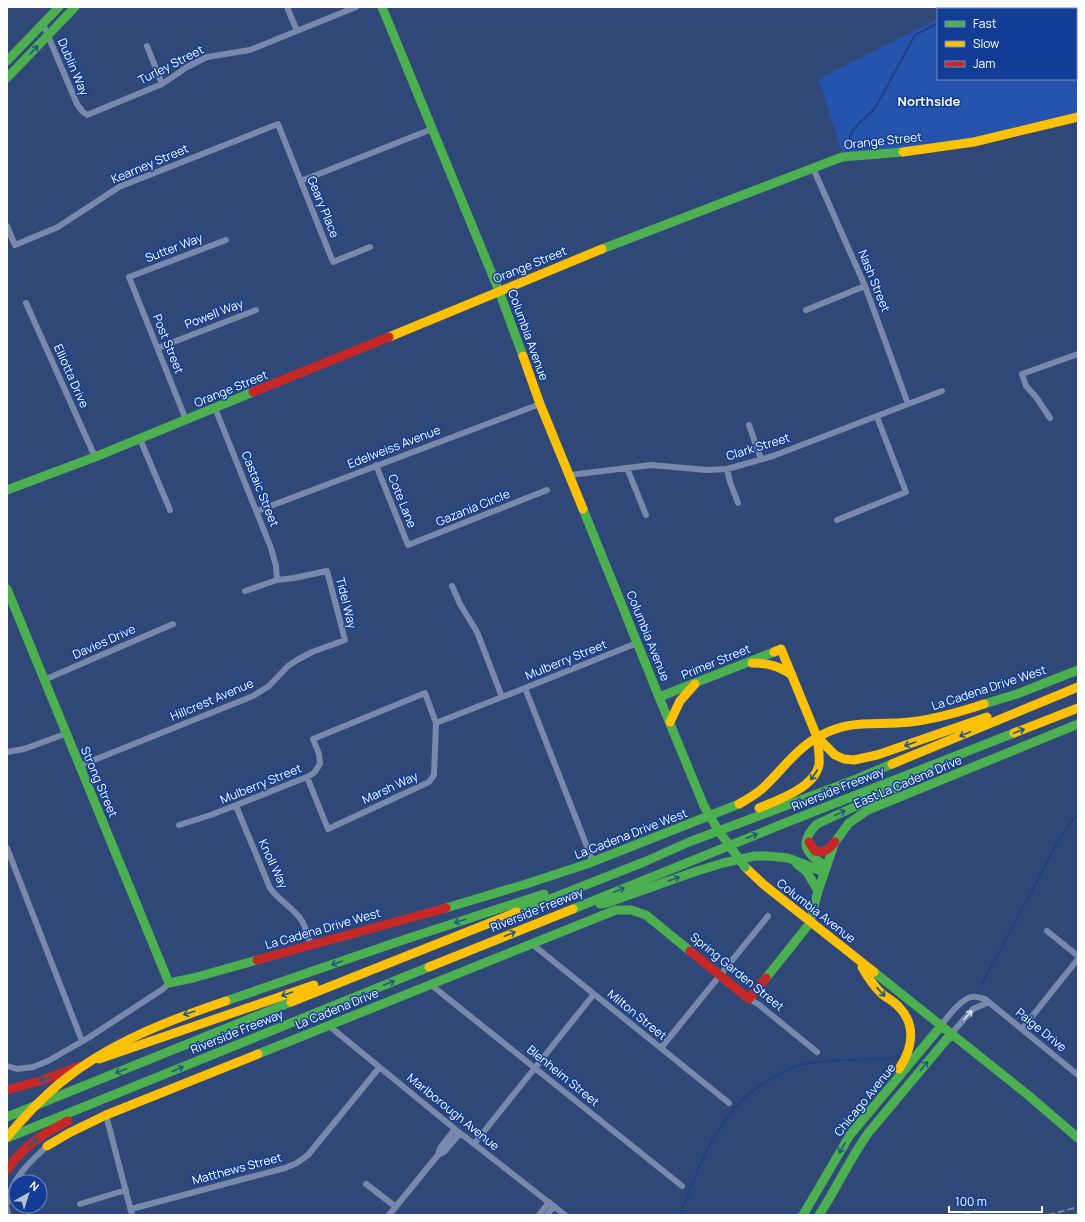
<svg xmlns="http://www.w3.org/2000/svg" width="1085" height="1222" font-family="Manrope,sans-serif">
	<rect width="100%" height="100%" fill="#2f4878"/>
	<path fill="#2554ae" d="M962,7H1078V115L950,143L843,155L819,80L823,77L938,19V79H1076V9H958Z"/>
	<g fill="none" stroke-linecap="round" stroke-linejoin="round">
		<path stroke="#204081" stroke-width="2" d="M967,9L972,7
			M849,144C849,127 865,120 875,108L915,35L938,23
			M982,984L1060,838L1078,813
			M680,1215C694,1177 712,1131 741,1101C752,1090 765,1082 778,1075C784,1072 791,1068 797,1066C828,1058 860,1061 891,1058L898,1056"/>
		<path stroke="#7889ab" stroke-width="6" d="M287,7L297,31
			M43,24L77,104L82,111L87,115L162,84L187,67L207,57L250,50L356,7
			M147,46L162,84
			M813,168L865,286L908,404
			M301,181L432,129
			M7,226L15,245L58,227L119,187L278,124L333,262L370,247
			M26,303L95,457
			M806,310L865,286
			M158,348L256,310
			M215,408L271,548L276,566L277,580
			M1050,418L1036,397L1026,386L1022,374L1078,354
			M186,420L129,277L226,240
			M749,425L761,459
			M140,439L170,510
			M376,465L408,545L547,490
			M627,468L646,515
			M727,469L730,482L738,503
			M570,475L651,465L707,470L727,469L773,456L942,391
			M257,511L540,404
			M837,520L906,492L877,417
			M452,586L460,604L477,632L502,697
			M44,680L173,624
			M525,688L593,862
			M436,723L525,688L637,643
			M7,752L24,749L65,734
			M79,766L253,696L269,686L288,666L297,660L312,652L345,640L327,571L294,578L277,580L245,591
			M236,806L270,888C279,901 294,908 302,921C306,928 308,937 311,945
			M179,825L211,815L307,777L314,773L320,764L319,754L313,739L425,693L436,723L434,775L429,782L328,829L307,777
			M7,848L82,1041
			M1047,931L1078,956
			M532,944L729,1103
			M430,984L682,1186
			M749,999L758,1004L817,1052
			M328,1025L455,1129L565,1215
			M941,1026C947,1017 962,998 972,997C976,996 981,998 985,999L1078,1075
			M1022,1029L1078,959
			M951,1034L973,1009L989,1002
			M661,1048L768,916
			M7,1066L17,1069L33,1067L48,1061L88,1038L163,989L169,983
			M106,1115L132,1215
			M474,1144L594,994
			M438,1155L444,1152L460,1133
			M366,1184L396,1207
			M7,1204C12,1178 28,1164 47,1146
			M80,1204L126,1190
			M7,1209L8,1215
			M131,1209L285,1168L297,1163L308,1155L379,1068
			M389,1215L438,1155L440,1148L455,1129
			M539,1215L549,1202
			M547,1215L554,1206"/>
		<path stroke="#4caf50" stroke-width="9" d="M382,7L499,291L523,356
			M7,61L59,7
			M7,78L75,7
			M602,249L842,157L903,152
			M7,490L95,457L253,392
			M583,509L659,697L774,652
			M7,589L169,983L193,978L257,960
			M659,697L704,806
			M984,704L1017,694L1078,670
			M835,842L849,823L868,810L1078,724
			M797,864L807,872L818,891
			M826,866C805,854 798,843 817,824L902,785L913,777
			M600,904L607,903L694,872L723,863L755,856H768L788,858L824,872
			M446,908L526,884L587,864L739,804
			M573,909L785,823L1014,733
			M517,912L644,862L689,842L854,780L892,764
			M810,923L818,891L835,842
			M874,972L1028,1095L1078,1138
			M766,978L810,923
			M226,1001L406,939L544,894
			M258,1054L616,910H631L646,915L690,951
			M7,1117L291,1002
			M7,1138L429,967
			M803,1215L850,1135L941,1026
			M819,1215C837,1188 850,1158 869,1132L951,1034"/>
		<path stroke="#ffc107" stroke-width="9" d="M903,152L974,142L1078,117
			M389,337L602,249
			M523,356L540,404L583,509
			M774,652L781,649L817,737
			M752,663C768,663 779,666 792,675
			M670,722L680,701L695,684
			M1014,733L1078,708
			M817,737L835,755L844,759L854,760L877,755L987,717
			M892,764L1078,687
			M739,804C748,799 757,794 764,787C782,770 796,749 818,737C851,718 875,726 910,722C936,719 960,712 984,704
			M759,808C778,800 814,788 819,765C820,756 818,746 817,737
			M745,867L763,884L874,972
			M429,967L573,909
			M862,967C867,976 873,985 880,992C886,998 894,1001 899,1007C917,1026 912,1049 899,1069
			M291,1002L517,912
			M99,1059L314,985
			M47,1146L69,1133L106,1115L258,1054"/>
		<path stroke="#c62828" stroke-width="9" d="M253,392L389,337
			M809,842L815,851L822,852L828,849L835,842
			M690,951L749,999L766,978
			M257,960L446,908
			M7,1090L43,1080L80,1066
			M7,1170C22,1147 44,1133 68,1121"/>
		<path stroke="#7a89aa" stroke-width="2" stroke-dasharray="7 3" stroke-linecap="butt" d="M964,1215L976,1211
			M1048,1215L1078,1207"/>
		<path stroke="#4caf50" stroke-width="9" d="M704,806L718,830L745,867"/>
		<path stroke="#ffc107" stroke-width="9" d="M7,1137C23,1118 41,1099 60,1083C109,1043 167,1021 226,1001"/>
	</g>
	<defs><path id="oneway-shaft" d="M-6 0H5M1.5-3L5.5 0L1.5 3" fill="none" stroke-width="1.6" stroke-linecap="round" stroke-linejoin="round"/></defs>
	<g stroke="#205a84">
		<use href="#oneway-shaft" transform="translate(34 50) rotate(-46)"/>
		<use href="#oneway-shaft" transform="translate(1019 731) rotate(-21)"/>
		<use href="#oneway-shaft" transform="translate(965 734) rotate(157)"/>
		<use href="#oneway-shaft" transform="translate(910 744) rotate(161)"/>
		<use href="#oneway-shaft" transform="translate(814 775) rotate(123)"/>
		<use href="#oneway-shaft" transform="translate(840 813) rotate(-25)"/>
		<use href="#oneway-shaft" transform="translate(752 836) rotate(-22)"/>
		<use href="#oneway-shaft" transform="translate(674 879) rotate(-20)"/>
		<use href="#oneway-shaft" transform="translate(619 890) rotate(-22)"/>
		<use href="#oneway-shaft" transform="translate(460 921) rotate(162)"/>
		<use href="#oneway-shaft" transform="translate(510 934) rotate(-22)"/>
		<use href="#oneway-shaft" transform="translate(337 963) rotate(161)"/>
		<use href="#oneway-shaft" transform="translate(389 983) rotate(-22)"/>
		<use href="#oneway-shaft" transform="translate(881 992) rotate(47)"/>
		<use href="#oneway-shaft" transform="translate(287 994) rotate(161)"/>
		<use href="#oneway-shaft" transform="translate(189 1013) rotate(162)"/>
		<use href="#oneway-shaft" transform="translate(924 1066) rotate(-51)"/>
		<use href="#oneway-shaft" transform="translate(178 1069) rotate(-23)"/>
		<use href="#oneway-shaft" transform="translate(121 1071) rotate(158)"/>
		<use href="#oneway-shaft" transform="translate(45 1079) rotate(161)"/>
		<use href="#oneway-shaft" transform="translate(33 1142) rotate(-38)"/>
		<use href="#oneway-shaft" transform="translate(842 1148) rotate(122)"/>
	</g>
	<use stroke="#dde2ea" href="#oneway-shaft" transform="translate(968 1015) rotate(-48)"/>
	<g text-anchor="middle" stroke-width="3" stroke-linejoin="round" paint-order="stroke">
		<g font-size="12" fill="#fff" stroke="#113d96">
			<text transform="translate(171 65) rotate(-27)" y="4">Turley Street</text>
			<text transform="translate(73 67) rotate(67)" y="4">Dublin Way</text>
			<text transform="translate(883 141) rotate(-6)" y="4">Orange Street</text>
			<text transform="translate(150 164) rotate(-23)" y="4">Kearney Street</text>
			<text transform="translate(323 207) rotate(68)" y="4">Geary Place</text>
			<text transform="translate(174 248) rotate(-21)" y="4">Sutter Way</text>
			<text transform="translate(530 265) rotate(-22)" y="4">Orange Street</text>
			<text transform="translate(874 281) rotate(68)" y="4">Nash Street</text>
			<text transform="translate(214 314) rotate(-21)" y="4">Powell Way</text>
			<text transform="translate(528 335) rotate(70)" y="4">Columbia Avenue</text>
			<text transform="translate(168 344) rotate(68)" y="4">Post Street</text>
			<text transform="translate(71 376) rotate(66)" y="4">Elliotta Drive</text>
			<text transform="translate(231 389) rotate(-22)" y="4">Orange Street</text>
			<text transform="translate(394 447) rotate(-21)" y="4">Edelweiss Avenue</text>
			<text transform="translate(758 447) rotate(-17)" y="4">Clark Street</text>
			<text transform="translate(260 489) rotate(68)" y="4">Castaic Street</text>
			<text transform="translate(402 501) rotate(68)" y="4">Cote Lane</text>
			<text transform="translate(473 508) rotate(-22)" y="4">Gazania Circle</text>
			<text transform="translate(346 603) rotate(76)" y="4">Tidel Way</text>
			<text transform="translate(648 636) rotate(68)" y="4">Columbia Avenue</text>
			<text transform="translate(104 642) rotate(-24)" y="4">Davies Drive</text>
			<text transform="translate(566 660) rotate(-22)" y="4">Mulberry Street</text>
			<text transform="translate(716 662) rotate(-22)" y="4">Primer Street</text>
			<text transform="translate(989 688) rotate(-18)" y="4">La Cadena Drive West</text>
			<text transform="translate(212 700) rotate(-23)" y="4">Hillcrest Avenue</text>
			<text transform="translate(99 782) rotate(67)" y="4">Strong Street</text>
			<text transform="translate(908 782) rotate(-23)" y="4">East La Cadena Drive</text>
			<text transform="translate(261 784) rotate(-22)" y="4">Mulberry Street</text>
			<text transform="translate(390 788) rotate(-25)" y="4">Marsh Way</text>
			<text transform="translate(838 789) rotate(-22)" y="4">Riverside Freeway</text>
			<text transform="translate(631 834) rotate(-21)" y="4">La Cadena Drive West</text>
			<text transform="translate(273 864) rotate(65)" y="4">Knoll Way</text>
			<text transform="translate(537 910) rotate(-22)" y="4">Riverside Freeway</text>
			<text transform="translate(816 911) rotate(38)" y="4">Columbia Avenue</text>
			<text transform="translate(323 929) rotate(-16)" y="4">La Cadena Drive West</text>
			<text transform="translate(737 972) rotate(39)" y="4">Spring Garden Street</text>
			<text transform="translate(337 1009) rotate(-22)" y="4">La Cadena Drive</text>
			<text transform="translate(637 1015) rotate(39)" y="4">Milton Street</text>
			<text transform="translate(1041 1030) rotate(39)" y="4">Paige Drive</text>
			<text transform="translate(237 1032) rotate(-22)" y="4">Riverside Freeway</text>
			<text transform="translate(563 1076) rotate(39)" y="4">Blenheim Street</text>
			<text transform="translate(865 1100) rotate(-51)" y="4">Chicago Avenue</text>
			<text transform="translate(453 1112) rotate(39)" y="4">Marlborough Avenue</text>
			<text transform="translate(237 1169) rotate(-15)" y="4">Matthews Street</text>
		</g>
		<g font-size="13" font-weight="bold" fill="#fff" stroke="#113d96">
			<text x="929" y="106">Northside</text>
		</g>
	</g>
	<rect width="1085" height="1222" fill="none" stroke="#ffffff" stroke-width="16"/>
	<rect x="937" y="8" width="140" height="72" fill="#113d96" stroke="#708bc0"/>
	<rect x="945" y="21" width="20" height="6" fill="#4caf50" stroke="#708bc0"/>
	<text x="973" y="28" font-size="12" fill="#ffffff">Fast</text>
	<rect x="945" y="41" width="20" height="6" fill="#ffc107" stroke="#708bc0"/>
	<text x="973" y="48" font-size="12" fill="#ffffff">Slow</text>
	<rect x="945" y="61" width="20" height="6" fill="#c62828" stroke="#708bc0"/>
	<text x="973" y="68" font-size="12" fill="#ffffff">Jam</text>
	<g transform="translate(28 1194) rotate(39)"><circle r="19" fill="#113d96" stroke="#708bc0"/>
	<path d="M0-3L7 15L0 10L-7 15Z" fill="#b6bfd0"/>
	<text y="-6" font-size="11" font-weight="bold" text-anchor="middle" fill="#ffffff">N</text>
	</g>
	<path d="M949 1206v6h93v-6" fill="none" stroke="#ffffff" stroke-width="2"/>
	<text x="955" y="1206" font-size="12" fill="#ffffff" stroke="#113d96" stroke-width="3" paint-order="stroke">100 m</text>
</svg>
